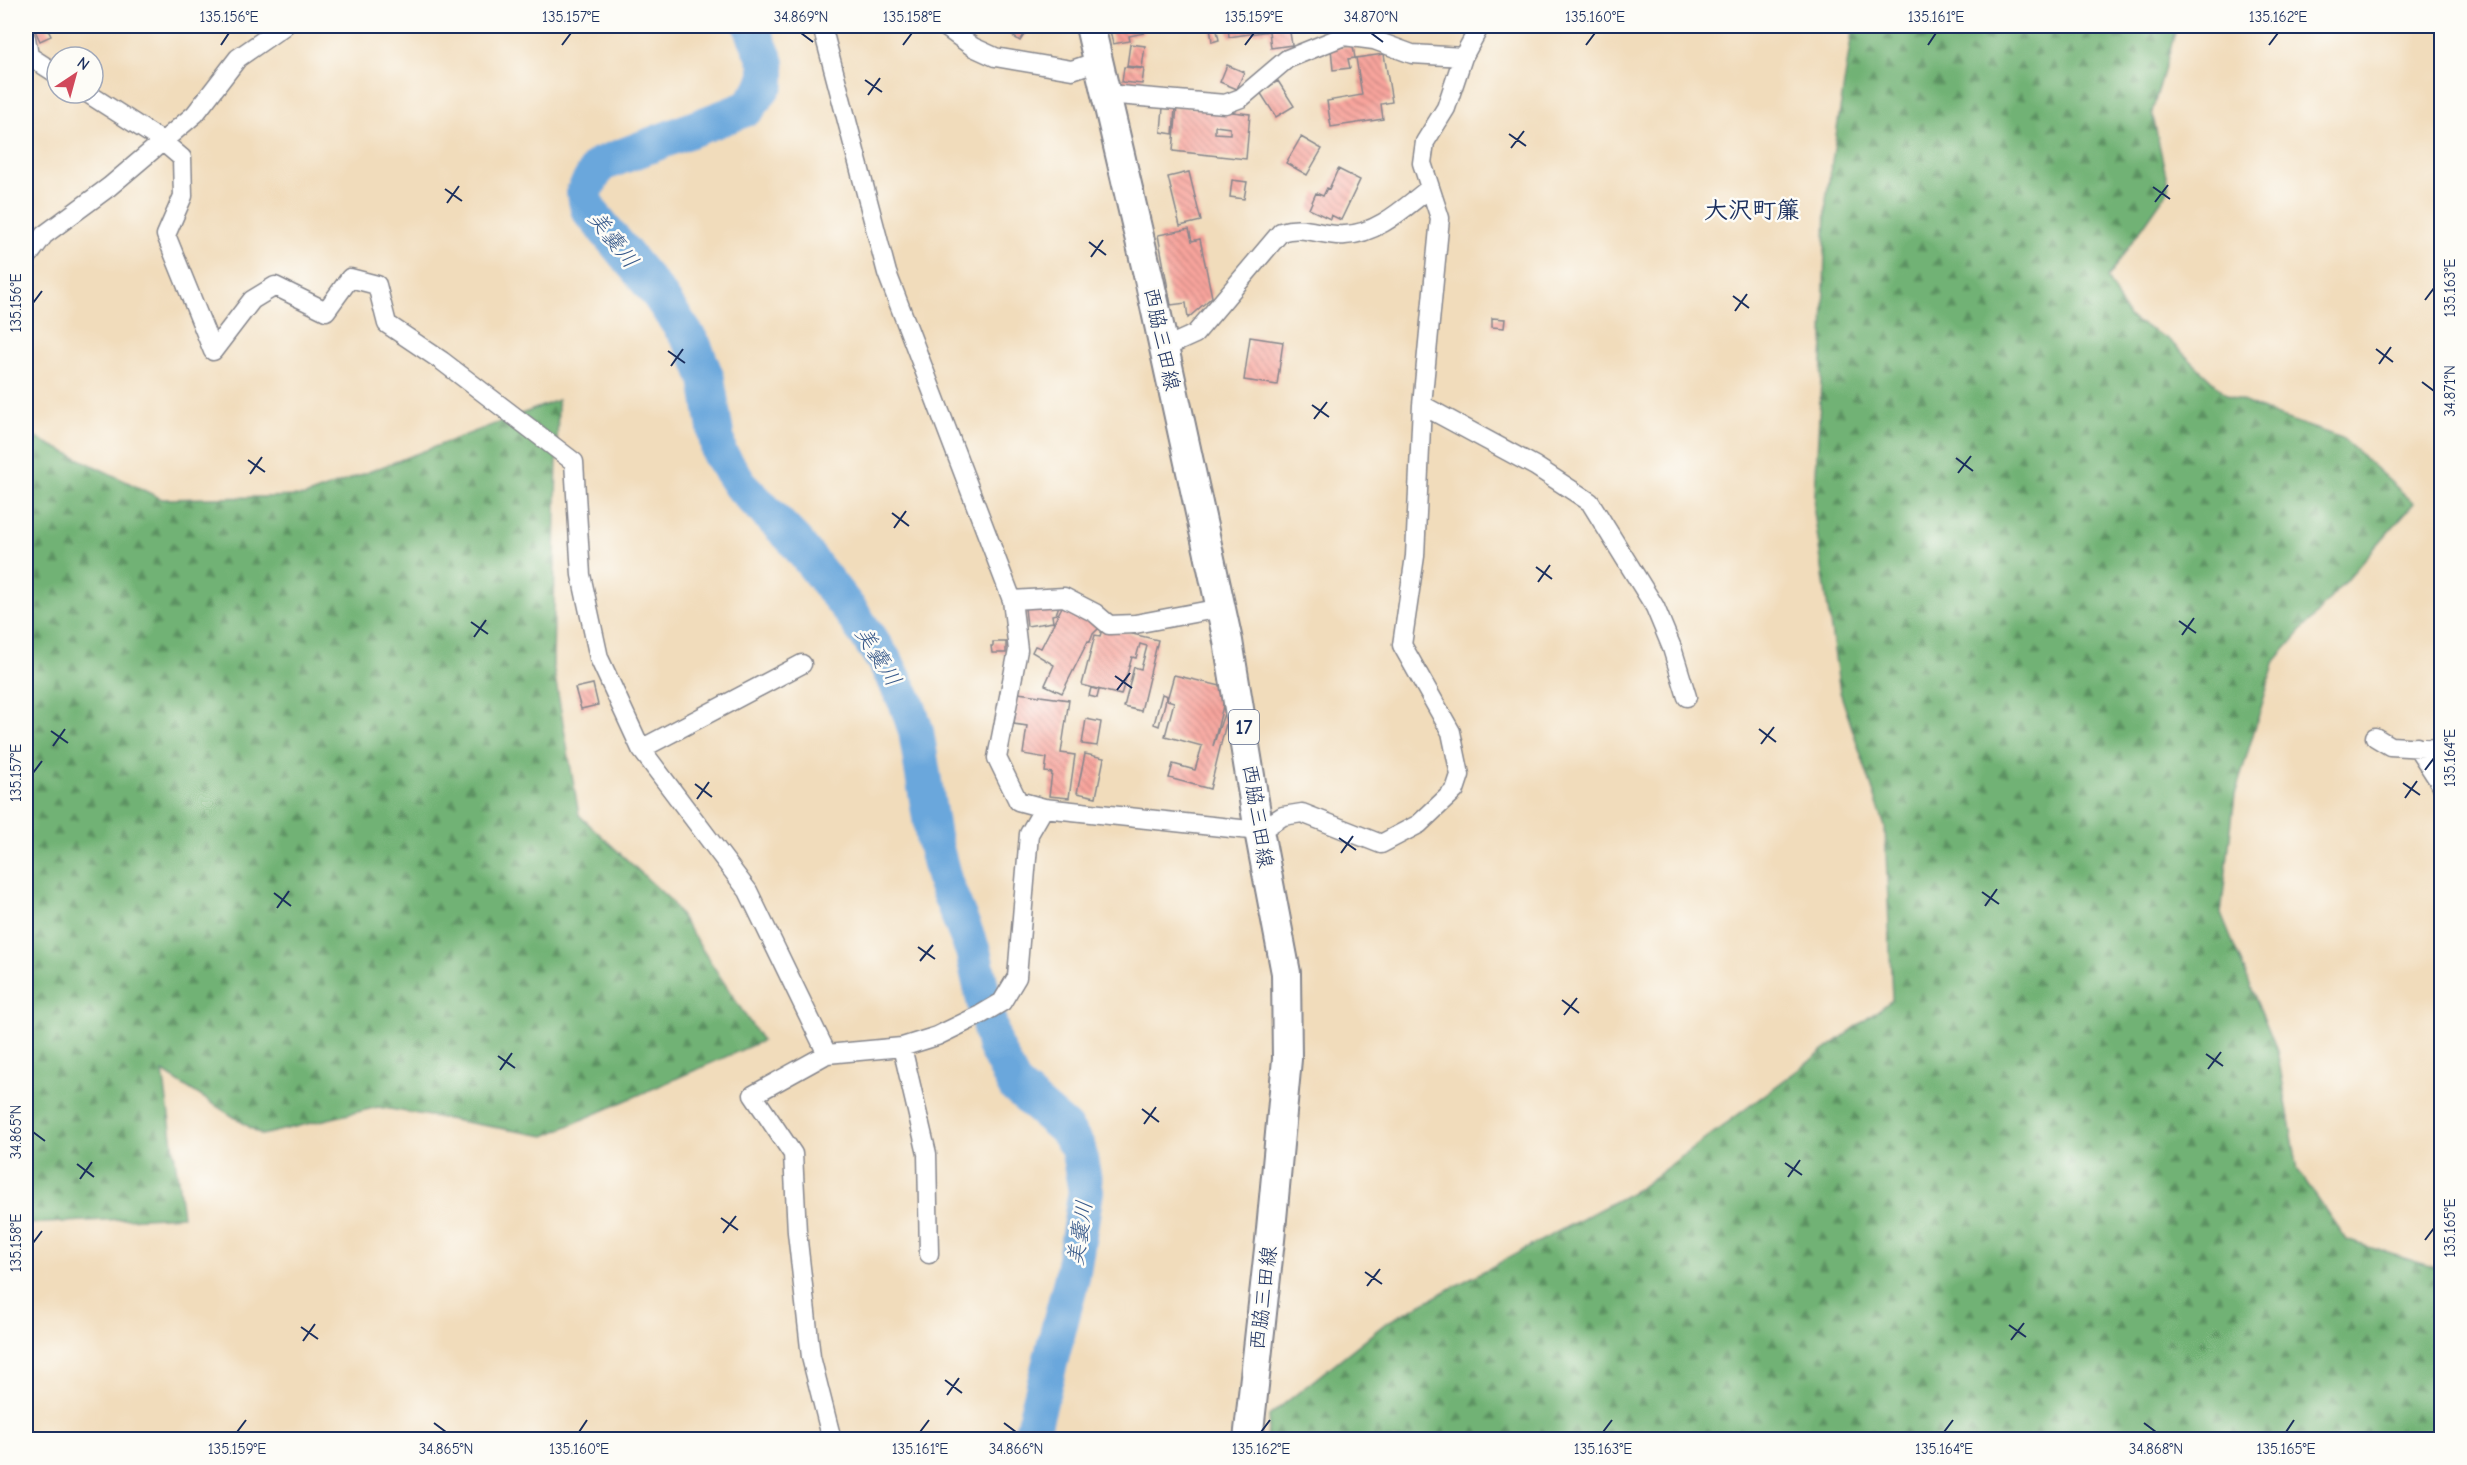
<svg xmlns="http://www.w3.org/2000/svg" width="2467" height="1465" font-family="'Comic Neue','Klee One',sans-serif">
	<defs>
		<pattern id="forest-firs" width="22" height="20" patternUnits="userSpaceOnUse" patternTransform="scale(1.5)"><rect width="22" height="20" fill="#71b274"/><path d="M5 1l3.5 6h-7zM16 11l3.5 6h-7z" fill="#5c9162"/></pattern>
		<pattern id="building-back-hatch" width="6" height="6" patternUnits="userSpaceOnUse" patternTransform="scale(1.5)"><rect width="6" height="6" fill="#f8a49c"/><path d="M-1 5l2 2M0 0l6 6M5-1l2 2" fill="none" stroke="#c88682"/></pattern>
	</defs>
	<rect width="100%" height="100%" fill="#fdfcf7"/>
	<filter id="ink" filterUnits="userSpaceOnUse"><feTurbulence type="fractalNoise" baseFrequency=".0167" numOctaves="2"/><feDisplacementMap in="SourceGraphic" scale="12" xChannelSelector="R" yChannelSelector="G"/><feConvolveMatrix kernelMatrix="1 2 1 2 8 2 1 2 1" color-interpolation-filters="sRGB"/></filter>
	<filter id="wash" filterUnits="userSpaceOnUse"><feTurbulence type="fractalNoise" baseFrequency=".008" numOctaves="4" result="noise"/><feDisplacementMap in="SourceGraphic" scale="24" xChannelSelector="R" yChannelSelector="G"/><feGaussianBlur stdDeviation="1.35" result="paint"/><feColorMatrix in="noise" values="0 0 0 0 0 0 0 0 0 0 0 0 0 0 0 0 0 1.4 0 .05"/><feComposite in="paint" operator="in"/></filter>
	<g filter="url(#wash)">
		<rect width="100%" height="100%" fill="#f1dcbb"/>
		<path fill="url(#forest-firs)" stroke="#467069" stroke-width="1.5" d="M1853,26H2177L2152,112L2169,189L2107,278L2128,317L2168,339L2226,394L2275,415L2342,438L2414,503L2275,661L2235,795L2221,914L2277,1050L2298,1170L2346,1240L2436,1268L2441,1267V1437L2438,1440L1267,1439L1269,1416L1386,1323L1638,1189L1892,1000L1885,827L1840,692L1814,512L1823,342L1826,200Z
			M558,400L553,665L579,815L670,900L762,1041L545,1136L378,1107L262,1135L163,1072L183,1216L26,1224V433L162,499L305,496Z"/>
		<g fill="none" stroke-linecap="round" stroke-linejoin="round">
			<path stroke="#6ba7dc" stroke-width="36" d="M751,26L767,63V82L748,108L599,165L584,192L588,209L659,295L694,346L707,379L719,453L740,485L795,541L851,612L886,663L907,704L916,731L933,837L945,883L973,951L994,1045L1015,1086L1065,1129L1078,1148L1086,1191L1072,1277L1030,1440"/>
		</g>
		<g id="blocks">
			<path fill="url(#building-back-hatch)" fill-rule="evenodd" d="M33,26H46L51,36L40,41Z
				M997,26H1030L1020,41Z
				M1109,26H1142L1144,33L1129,36L1130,41L1113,44Z
				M1210,26H1216L1219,40L1212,42Z
				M1228,26H1289L1292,45L1271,48L1269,31L1229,37Z
				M1130,44L1145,46L1142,68L1127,66Z
				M1353,46L1355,58L1348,59L1350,68L1333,70L1331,48Z
				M1384,54L1392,102L1381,104L1383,119L1331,127L1327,101L1362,95L1356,58Z
				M1227,65L1244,72L1237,89L1220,82Z
				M1124,67L1144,69L1142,84L1122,82Z
				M1278,81L1294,106L1276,117L1260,92Z
				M1177,106L1250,114L1246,159L1173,151ZM1215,126L1230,128V134L1215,133Z
				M1163,107L1175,108L1173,134L1161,132Z
				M1301,137L1322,149L1307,175L1286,163Z
				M1338,169L1360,180L1341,220L1331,215L1330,219L1309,209L1316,193L1323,196L1327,188L1329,189Z
				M1189,172L1201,221L1180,226L1168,177Z
				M1232,180L1247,182L1244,199L1230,197Z
				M1189,229L1192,241L1200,239L1212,297L1188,318L1186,303L1171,305L1158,235Z
				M1492,318L1505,319L1504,328L1492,327Z
				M1250,337L1283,342L1277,385L1244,380Z
				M1065,601L1102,625L1093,634L1090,642L1088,641L1062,693L1045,685L1054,665L1032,652L1035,646L1041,648Z
				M1060,603L1056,614L1052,615L1053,622L1027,626L1025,608Z
				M1103,627L1158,640L1141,711L1124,707L1134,667L1141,669L1147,646L1140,644L1136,658L1132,657L1121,695L1082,685L1095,635L1100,636Z
				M993,642H1006V653H992L991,646H993Z
				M1174,675L1225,687L1226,694L1213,746L1225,711H1229L1210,789L1169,778L1173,764L1195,770L1202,746L1165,736L1174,702L1167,700Z
				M593,684L598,705L581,709L575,688Z
				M1091,688L1099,690L1097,698L1089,696Z
				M1018,693L1069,700L1061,753L1075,755L1069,798L1049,796L1052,773L1045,772L1047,758L1023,754L1027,726L1014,724Z
				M1162,694L1167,696L1159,726L1154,724Z
				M1086,719L1101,722L1097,746L1082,744Z
				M1085,754L1104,758L1096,797L1077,793Z"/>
		</g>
	</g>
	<g filter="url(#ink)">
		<use href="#blocks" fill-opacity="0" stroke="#86868c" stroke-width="1.5"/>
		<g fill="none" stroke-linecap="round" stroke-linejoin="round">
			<g stroke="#86868c" stroke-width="21">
				<path id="minor" d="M822,26L887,273L1012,600L1018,650L997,758L1018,801L1044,808
					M944,26L973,47L995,57L1072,70L1098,61
					M26,38L29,56L57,74
					M87,93L162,141L182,158L183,196L166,235L213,351L252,300L275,286L326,311L350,278L377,285L387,324L442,361L574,462L581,575L599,658L641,749L748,891L827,1054
					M1106,94L1225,104L1241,98L1287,59L1344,36L1374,40L1412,54L1463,57
					M26,259L44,235L109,187L195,114L238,58L284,26
					M1164,348L1195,334L1281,232C1304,224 1322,237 1345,235C1378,234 1405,207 1430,188
					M1422,405L1535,466L1590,502L1655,607L1672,648L1687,697
					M1012,600L1064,597L1095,613L1109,625L1135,624L1221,608
					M2375,737L2390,746L2442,749
					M2417,747L2442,786
					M641,749L802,664
					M902,1047L927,1154L929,1254
					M832,1440L811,1357L797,1232L793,1154L753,1095L827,1054L902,1047L937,1036L980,1015L1002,1002L1017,977L1029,834L1044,808L1259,831L1283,816L1302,813L1381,844L1419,824L1455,790L1460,775L1451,732L1402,645L1415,556L1422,405L1440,218L1422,163L1425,142L1446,108L1463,57L1480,26"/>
			</g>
			<g stroke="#86868c" stroke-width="32">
				<path id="primary" d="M1090,26L1149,279L1228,641L1259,831L1286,973L1287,1059L1270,1240L1248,1440"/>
			</g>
			<use href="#minor" stroke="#fff" stroke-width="18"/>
			<use href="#primary" stroke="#fff" stroke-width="28"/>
		</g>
	</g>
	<path fill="none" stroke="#1b2f5e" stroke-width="2" d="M801,33L813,42M1371,33L1383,42M221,45L229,33M562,45L571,33M903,45L912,33M1245,45L1254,33M1586,45L1595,33M1928,45L1936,33M2269,45L2278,33M865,80L882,92M868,95L880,78M1509,134L1526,146M1511,148L1524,131M2153,187L2170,199M445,189L462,201M2155,202L2168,185M447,203L459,186M1089,242L1106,255M1091,257L1103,240M1733,296L1749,308M2425,300L2434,288M33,303L42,291M1735,311L1747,294M2376,349L2393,362M668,351L685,363M2379,364L2391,347M671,366L683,349M2422,382L2434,391M1312,405L1329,417M1314,419L1327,402M1956,458L1973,471M248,460L265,472M1958,473L1971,456M250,474L262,457M892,513L909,526M894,528L906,511M1536,567L1552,579M1538,582L1550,565M2179,621L2196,633M471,622L488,634M2182,635L2194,618M474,637L486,620M1115,676L1132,688M1117,690L1130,673M1759,729L1776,742M51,731L68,743M1761,744L1774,727M53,746L65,729M2425,770L2434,758M33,773L42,761M2403,783L2420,795M695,784L712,797M2405,798L2417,781M697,799L709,782M1339,838L1356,850M1341,853L1353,836M1982,892L1999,904M274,893L291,906M1985,906L1997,889M277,908L289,891M918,947L935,959M920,961L933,945M1562,1000L1579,1013M1564,1015L1577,998M2206,1054L2223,1066M498,1056L515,1068M2208,1069L2221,1052M500,1070L512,1053M1142,1109L1159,1122M1144,1124L1156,1107M33,1132L45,1141M1785,1163L1802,1175M77,1164L94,1177M1788,1177L1800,1160M80,1179L92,1162M721,1218L738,1230M723,1233L736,1216M2425,1240L2434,1228M33,1243L42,1231M1365,1272L1382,1284M1367,1286L1380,1269M2009,1325L2026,1337M301,1327L318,1339M2011,1340L2024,1323M303,1341L315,1324M945,1380L962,1393M947,1395L959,1378M434,1423L446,1432M1004,1423L1016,1432M2144,1423L2156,1432M237,1432L246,1420M579,1432L587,1420M920,1432L929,1420M1261,1432L1270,1420M1603,1432L1612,1420M1944,1432L1953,1420M2286,1432L2294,1420"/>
	<g text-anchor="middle" stroke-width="5" stroke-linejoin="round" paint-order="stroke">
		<rect fill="#fdfcf7" stroke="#5f6c8c" stroke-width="1.5" x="1229" y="710" width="30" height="34" rx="4.5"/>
		<g font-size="20" font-weight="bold" fill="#1b2f5e">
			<text x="1244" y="734">17</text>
		</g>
		<g font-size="21" fill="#1b2f5e" stroke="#fdfcf7">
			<text transform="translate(1162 339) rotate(78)" y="7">西脇三田線</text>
			<text transform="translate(1258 816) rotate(81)" y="7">西脇三田線</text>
			<text transform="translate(1263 1298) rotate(-83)" y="7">西脇三田線</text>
		</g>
		<g font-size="22" font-style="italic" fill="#37598a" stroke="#fdfcf7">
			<text transform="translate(614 239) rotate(52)" y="8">美嚢川</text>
			<text transform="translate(879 656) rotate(58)" y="8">美嚢川</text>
			<text transform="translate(1079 1233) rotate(-81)" y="8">美嚢川</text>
		</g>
		<g font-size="24" font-weight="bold" fill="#1b2f5e" stroke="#fdfcf7">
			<text x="1752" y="218">大沢町簾</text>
		</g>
	</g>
	<rect width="2467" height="1465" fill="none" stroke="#fdfcf7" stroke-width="66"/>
	<g transform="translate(75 75) rotate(36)"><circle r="28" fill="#fdfcf7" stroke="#a3aaba" stroke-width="1.5"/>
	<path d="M0-4.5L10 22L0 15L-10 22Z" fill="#d1495b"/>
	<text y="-9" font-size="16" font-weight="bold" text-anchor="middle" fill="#1b2f5e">N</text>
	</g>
	<rect x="33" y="33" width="2401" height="1399" fill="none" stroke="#1b2f5e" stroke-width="2"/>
	<g font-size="15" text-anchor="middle" fill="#1b2f5e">
		<text x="229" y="22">135.156°E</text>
		<text x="571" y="22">135.157°E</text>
		<text x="801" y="22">34.869°N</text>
		<text x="912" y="22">135.158°E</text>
		<text x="1254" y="22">135.159°E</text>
		<text x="1371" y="22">34.870°N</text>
		<text x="1595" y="22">135.160°E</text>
		<text x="1936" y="22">135.161°E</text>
		<text x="2278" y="22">135.162°E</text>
		<text transform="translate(2450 288) rotate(-90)" y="5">135.163°E</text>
		<text transform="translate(16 303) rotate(-90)" y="5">135.156°E</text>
		<text transform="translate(2450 391) rotate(-90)" y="5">34.871°N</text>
		<text transform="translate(2450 758) rotate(-90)" y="5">135.164°E</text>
		<text transform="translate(16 773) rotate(-90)" y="5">135.157°E</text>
		<text transform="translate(16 1132) rotate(-90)" y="5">34.865°N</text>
		<text transform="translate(2450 1228) rotate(-90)" y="5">135.165°E</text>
		<text transform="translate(16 1243) rotate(-90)" y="5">135.158°E</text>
		<text x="237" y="1454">135.159°E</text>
		<text x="446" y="1454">34.865°N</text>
		<text x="579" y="1454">135.160°E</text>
		<text x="920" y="1454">135.161°E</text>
		<text x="1016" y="1454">34.866°N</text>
		<text x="1261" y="1454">135.162°E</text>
		<text x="1603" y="1454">135.163°E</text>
		<text x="1944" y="1454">135.164°E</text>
		<text x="2156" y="1454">34.868°N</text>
		<text x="2286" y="1454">135.165°E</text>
	</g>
</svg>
